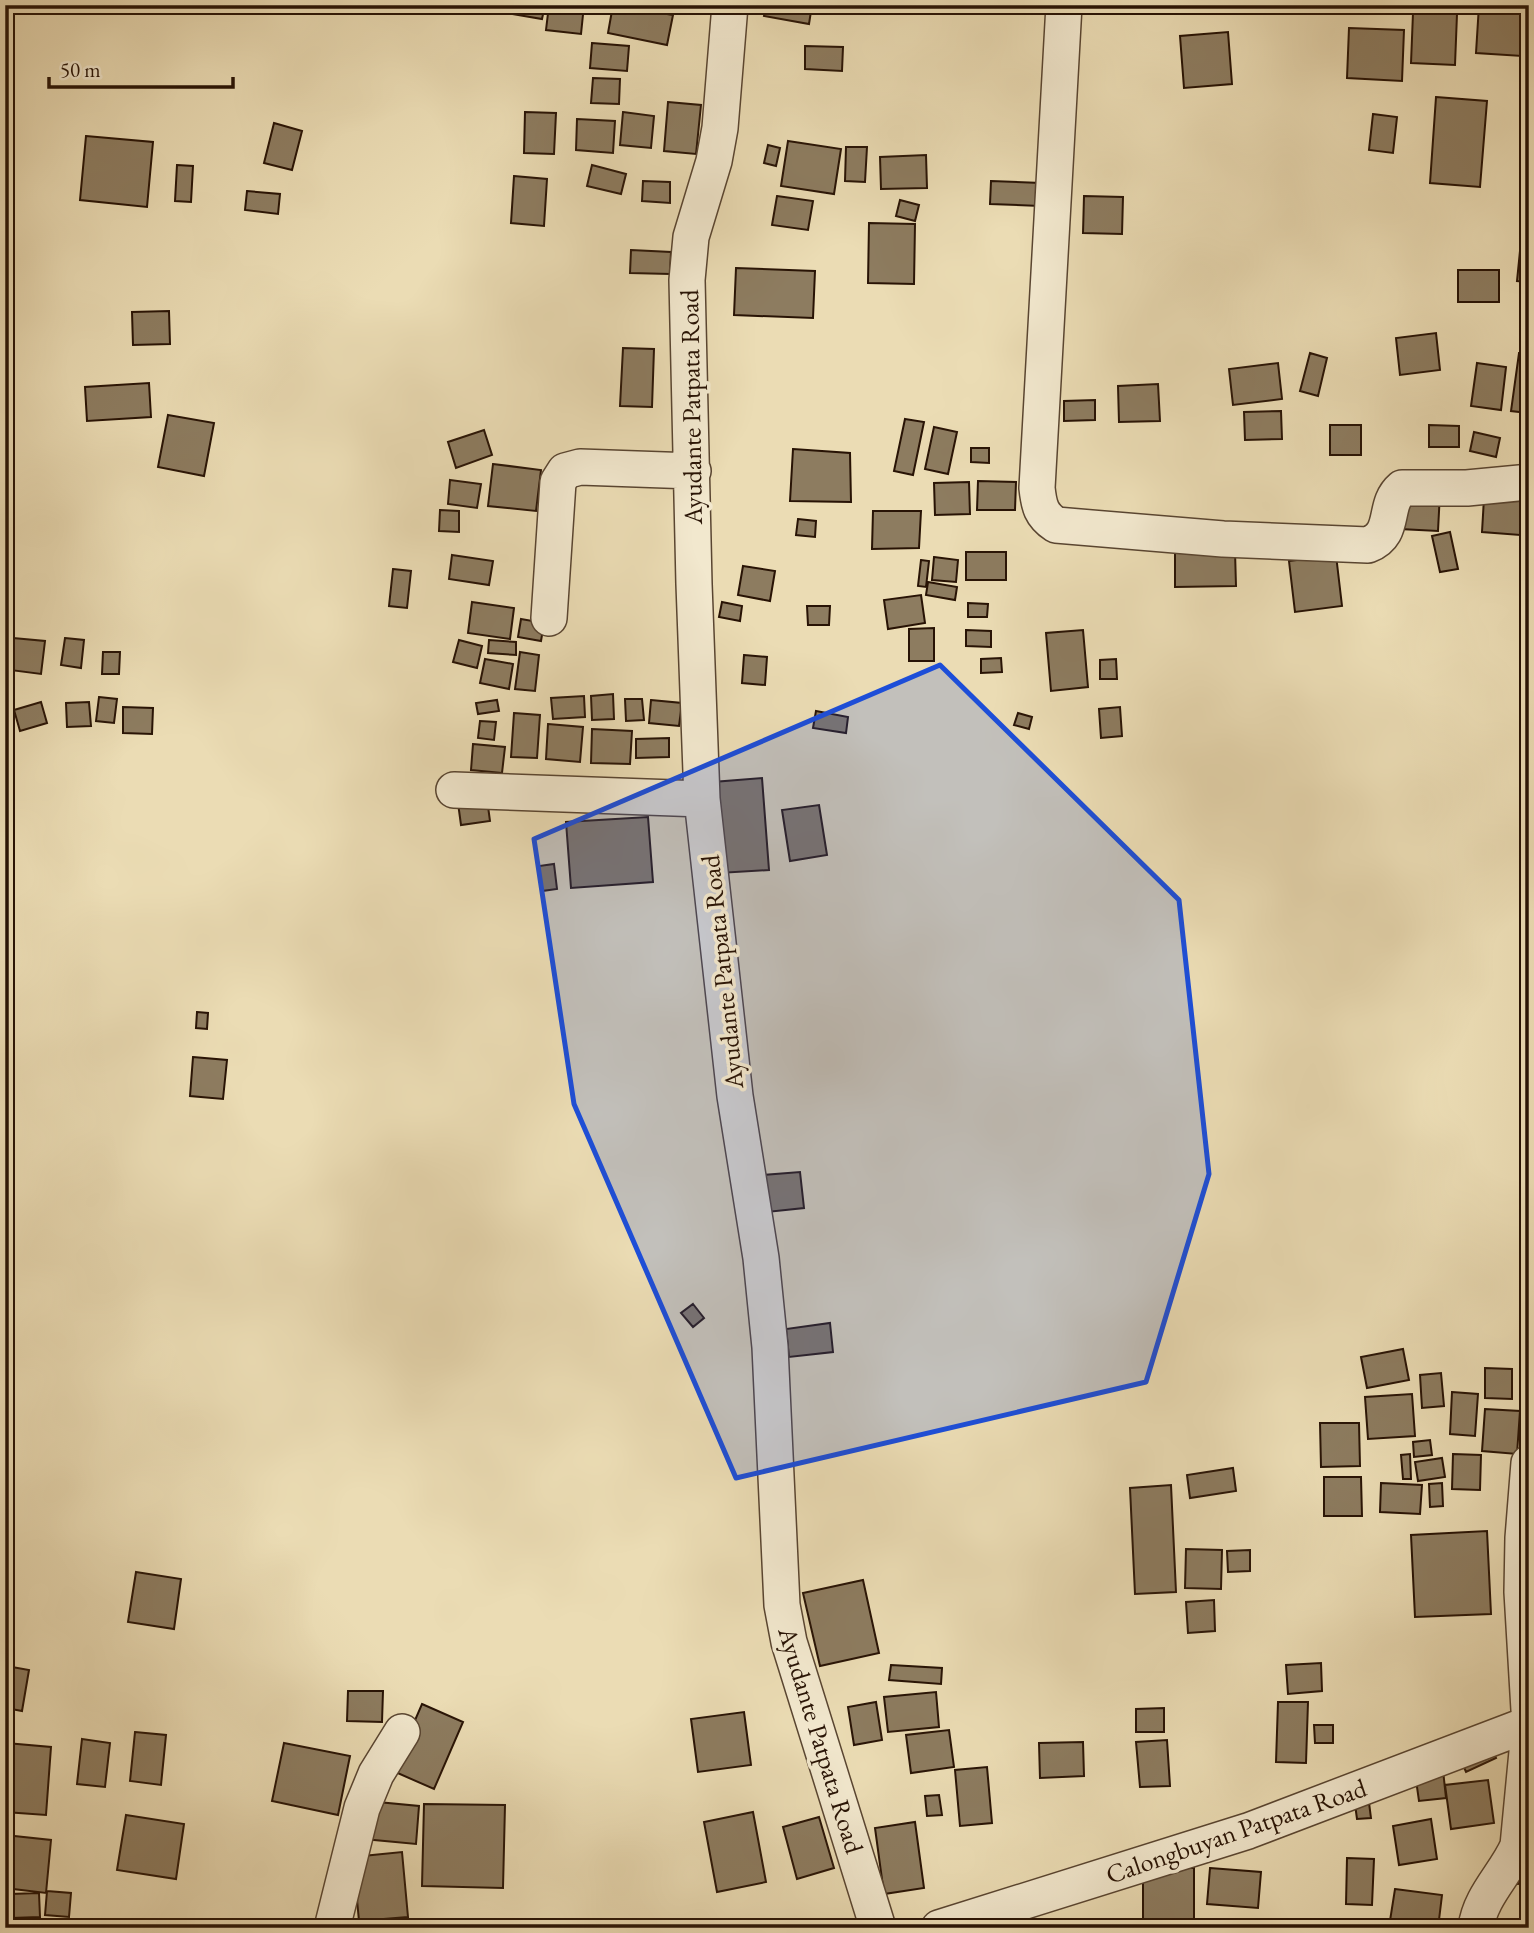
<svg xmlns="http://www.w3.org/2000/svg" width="1534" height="1933" font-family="'EB Garamond',serif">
	<rect width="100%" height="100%" fill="#ebdcb4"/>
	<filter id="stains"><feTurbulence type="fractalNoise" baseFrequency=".00286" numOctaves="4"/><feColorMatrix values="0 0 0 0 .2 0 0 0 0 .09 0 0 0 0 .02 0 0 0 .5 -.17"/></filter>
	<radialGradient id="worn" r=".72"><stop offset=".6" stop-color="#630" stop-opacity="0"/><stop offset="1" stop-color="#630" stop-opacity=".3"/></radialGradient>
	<path fill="#8d7c60" stroke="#281305" stroke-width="2" d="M514,5H545L542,19L512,14Z
		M549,5H584L581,34L546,30Z
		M613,5L673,15L667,45L608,33Z
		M766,5H812L809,24L764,16Z
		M1479,5H1525L1522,56L1476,53Z
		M1413,13L1457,14L1455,65L1411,63Z
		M1349,28L1404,30L1402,81L1347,78Z
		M1228,32L1232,84L1184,88L1180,36Z
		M592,43L629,46L627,71L590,68Z
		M805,46L843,47L842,71L805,69Z
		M593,78L620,79L619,104L591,103Z
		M1436,97L1487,101L1480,187L1430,183Z
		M668,102L701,105L696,154L664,151Z
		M525,112L556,113L554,154L524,153Z
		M623,112L654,116L651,148L620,145Z
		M1373,114L1397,117L1393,153L1369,150Z
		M577,119L615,121L613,153L576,150Z
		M274,123L302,131L292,170L264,163Z
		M86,136L153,142L147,207L80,200Z
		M788,141L841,149L834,194L781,186Z
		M768,145L780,148L776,166L764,163Z
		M846,147H867L865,182L845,181Z
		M926,155L927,188L881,189L880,157Z
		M177,165L193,166L191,202L175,201Z
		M592,165L626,174L621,194L587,186Z
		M514,176L547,179L544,226L511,223Z
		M643,181L670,182V203L642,201Z
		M991,181L1041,183L1040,206L990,204Z
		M247,191L280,194L278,214L245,210Z
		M777,196L813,201L808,230L772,225Z
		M1084,196L1123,197L1122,234L1083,233Z
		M900,200L919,205L915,221L896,216Z
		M869,223L915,224L914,284L868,283Z
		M1522,231L1529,232V282L1517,281Z
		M631,250L671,252L670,274L630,273Z
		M736,268L815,271L813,318L734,315Z
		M1458,270H1499V302H1458Z
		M169,311L170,344L133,345L132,312Z
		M1436,333L1440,370L1400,375L1396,338Z
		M623,348L654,349L652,407L620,406Z
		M1310,353L1327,358L1318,396L1300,391Z
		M1519,353L1529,354V413L1511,411Z
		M1278,363L1282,399L1233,405L1229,369Z
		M1477,363L1506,367L1501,410L1471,406Z
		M149,383L151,417L87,421L85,387Z
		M1158,384L1160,421L1119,422L1118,386Z
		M1095,400V420L1064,421V401Z
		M1281,411L1282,439L1245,440L1244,412Z
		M168,415L214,423L204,476L158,467Z
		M905,419L924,422L913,475L894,471Z
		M1330,425H1361V455H1330Z
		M1429,425L1459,426V447H1429Z
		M934,427L957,432L948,474L925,469Z
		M484,430L492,455L456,468L448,442Z
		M1474,432L1500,438L1496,457L1470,451Z
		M971,448H989V463L971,462Z
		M793,449L850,453L851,502L790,501Z
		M493,464L541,470L536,511L488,506Z
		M450,480L481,484L477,508L448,504Z
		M978,481L1016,482L1015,510H977Z
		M969,482L970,514L935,515L934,483Z
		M1403,490L1440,492L1438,531L1400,529Z
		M1484,498L1523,501L1520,535L1482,532Z
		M440,510L459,511V532L439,531Z
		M873,511H921L919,548L872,549Z
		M798,519L816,521L815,537L796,535Z
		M1450,532L1458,569L1440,572L1432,536Z
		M1175,551H1235L1236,586L1175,587Z
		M966,552H1006V580H966Z
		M452,555L493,561L489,585L449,579Z
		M1336,555L1342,606L1295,612L1289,561Z
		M934,557L958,560L956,582L932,580Z
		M921,560L929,561L926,587L918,586Z
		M743,566L775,571L770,601L738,595Z
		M393,569L411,571L407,608L389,606Z
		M928,582L957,587L955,600L926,595Z
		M921,595L925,623L888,629L884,600Z
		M472,602L514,608L510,639L468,633Z
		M722,602L742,606L740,621L719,617Z
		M968,603L988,604L987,617H968Z
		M807,606H830L829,625H808Z
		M521,619L544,623L541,641L518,637Z
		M934,628V661H909V629Z
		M966,630L991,631V647L966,646Z
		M1083,630L1088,687L1051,691L1046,633Z
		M13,638L45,641L41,674L10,670Z
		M65,638L84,640L81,668L61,665Z
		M459,640L482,646L477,668L453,662Z
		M489,640L516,642V655L488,653Z
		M103,652H120L119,674H102Z
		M520,652L539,655L535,691L515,689Z
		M744,655L767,657L765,685L742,683Z
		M1001,658L1002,672L981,673V659Z
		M485,659L513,664L509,689L480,683Z
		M1116,659L1117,679H1100V660Z
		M613,694L614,719L592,720L591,696Z
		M584,696L585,717L553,719L551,698Z
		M99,697L117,699L114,723L96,721Z
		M625,699H642L644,720L626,721Z
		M497,700L499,711L478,714L476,703Z
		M651,700L682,703L679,726L649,723Z
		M41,702L47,723L20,731L14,710Z
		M89,702L91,726L67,727L66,703Z
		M123,707L153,708L152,734L123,733Z
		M1120,707L1122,736L1101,738L1099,709Z
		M816,711L848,717L846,733L813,728Z
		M514,713L540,715L537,758L511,757Z
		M1018,713L1032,717L1029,729L1014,725Z
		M480,721L496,722L494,740L478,738Z
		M548,724L583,727L580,762L546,759Z
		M592,729L632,731L630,764L591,763Z
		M669,738V757L636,758V739Z
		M473,744L505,747L502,773L471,770Z
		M762,778L769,870L719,873L713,782Z
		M487,799L490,821L461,825L458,803Z
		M819,805L827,855L790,861L782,810Z
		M648,817L653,882L571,888L566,822Z
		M554,864L557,889L542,891L539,866Z
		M197,1012L208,1013L207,1029L196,1028Z
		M193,1057L227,1060L223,1099L190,1096Z
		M800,1172L804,1208L767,1212L763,1175Z
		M693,1304L704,1318L693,1327L681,1313Z
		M830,1323L833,1352L789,1357L786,1329Z
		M1403,1349L1409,1380L1367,1388L1361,1357Z
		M1485,1368L1512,1369V1399L1485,1398Z
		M1441,1373L1444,1406L1422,1408L1420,1375Z
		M1452,1392L1478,1394L1475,1436L1450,1434Z
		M1412,1394L1415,1436L1368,1439L1365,1397Z
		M1485,1409L1520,1411L1517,1454L1482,1451Z
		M1320,1423H1359L1360,1466L1321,1467Z
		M1430,1440L1432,1455L1414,1457L1413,1442Z
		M1410,1454L1411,1479H1403L1401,1455Z
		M1453,1454L1481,1455L1480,1490L1452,1489Z
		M1442,1458L1445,1477L1418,1481L1415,1462Z
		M1233,1468L1236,1491L1190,1498L1187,1475Z
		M1324,1477H1361L1362,1516H1324Z
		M1381,1483L1422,1485L1420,1514L1380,1512Z
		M1442,1483L1443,1506L1430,1507L1429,1484Z
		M1171,1485L1176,1592L1135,1594L1130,1488Z
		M1487,1531L1491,1614L1415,1617L1411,1535Z
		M1186,1549L1222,1550L1221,1589L1185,1588Z
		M1250,1550V1571L1228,1572L1227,1551Z
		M136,1572L181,1579L174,1629L128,1622Z
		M863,1580L879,1653L820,1666L803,1593Z
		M1214,1600L1215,1631L1188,1633L1186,1602Z
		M1321,1663L1322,1691L1288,1694L1286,1665Z
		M891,1665L942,1668L941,1684L889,1680Z
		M12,1667L29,1670L22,1711L6,1708Z
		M348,1691H383L382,1722L347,1721Z
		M936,1692L939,1727L888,1732L884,1697Z
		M876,1702L882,1740L854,1745L848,1707Z
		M1278,1702H1308L1306,1763L1276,1762Z
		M422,1704L463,1722L434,1789L393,1771Z
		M1164,1708V1732H1136V1709Z
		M744,1712L751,1765L698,1772L691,1719Z
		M1314,1725H1333V1743H1315Z
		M949,1730L954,1767L911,1773L906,1735Z
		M135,1732L166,1735L161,1785L130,1781Z
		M82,1739L110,1743L105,1787L77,1784Z
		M1167,1740L1170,1786L1140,1787L1136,1742Z
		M1083,1742L1084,1776L1040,1778L1039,1743Z
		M1489,1742L1496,1758L1466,1772L1459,1756Z
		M6,1743L51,1747L46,1815L5,1812Z
		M284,1743L350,1756L338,1815L272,1801Z
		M987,1767L992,1823L960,1826L955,1770Z
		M1443,1770L1446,1798L1419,1801L1415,1773Z
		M1488,1780L1494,1823L1451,1829L1445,1785Z
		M939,1795L942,1815L927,1816L925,1796Z
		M1368,1795L1371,1818L1357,1819L1354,1797Z
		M367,1801L419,1806L416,1844L364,1839Z
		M424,1804L505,1805L503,1888L422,1886Z
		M753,1812L766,1882L717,1892L704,1822Z
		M126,1815L184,1824L176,1879L117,1870Z
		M819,1817L834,1868L797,1879L783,1827Z
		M1431,1819L1437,1859L1399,1865L1393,1826Z
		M915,1822L924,1888L884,1894L875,1828Z
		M5,1835L51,1840L46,1893L5,1888Z
		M402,1852L408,1917L359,1921L353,1857Z
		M1347,1858L1374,1859L1372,1905L1346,1904Z
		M1529,1859V1883L1518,1884L1516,1860Z
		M1143,1868H1194V1923H1143Z
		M1210,1868L1261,1872L1258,1908L1207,1904Z
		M1395,1889L1442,1895L1438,1928L1389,1927Z
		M47,1891L71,1893L69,1917L45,1915Z
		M39,1893L40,1917L11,1918L10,1894Z"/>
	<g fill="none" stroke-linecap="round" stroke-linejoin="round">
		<g stroke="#594531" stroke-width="38">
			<path id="minor" d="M730,5L720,128L714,161L691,237L687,280L694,584L702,799L735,1096L761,1258L770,1347L782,1605L789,1642L878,1928
				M1064,5L1037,488C1039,506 1041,515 1056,525L1223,539L1368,545C1397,534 1382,505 1402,488H1467L1529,482
				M549,618L558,482L565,471L580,467L693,471
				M454,790L702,799
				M1529,1463L1523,1538L1522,1592L1529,1710
				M332,1928L362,1808L376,1774L402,1732
				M939,1928L1248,1831L1529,1724
				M1476,1928C1480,1896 1506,1874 1518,1846L1529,1731"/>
		</g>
		<use href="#minor" stroke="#f2e8ce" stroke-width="35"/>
	</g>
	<path fill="#1d4ed8" fill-opacity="0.2" stroke="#1d4ed8" stroke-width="5" stroke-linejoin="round" d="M940,665L1179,900L1209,1174L1146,1382L736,1478L574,1104L534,839Z"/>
	<g text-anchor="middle" stroke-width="7" stroke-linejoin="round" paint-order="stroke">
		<g font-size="26" fill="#281305" stroke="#f2e8ce">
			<text transform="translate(691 407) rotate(-91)" y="9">Ayudante Patpata Road</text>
			<text transform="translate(722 972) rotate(-96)" y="9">Ayudante Patpata Road</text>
			<text transform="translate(821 1740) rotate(73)" y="9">Ayudante Patpata Road</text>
			<text transform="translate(1236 1831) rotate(-19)" y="9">Calongbuyan Patpata Road</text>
		</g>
	</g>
	<rect width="1534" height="1933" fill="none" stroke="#ebdcb4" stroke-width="28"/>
	<rect x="7" y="7" width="1520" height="1919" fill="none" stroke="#281305" stroke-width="3.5"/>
	<rect x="14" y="14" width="1506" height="1905" fill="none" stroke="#281305" stroke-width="2"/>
	<path d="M49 77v10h184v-10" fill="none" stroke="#281305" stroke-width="3.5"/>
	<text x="60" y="77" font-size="21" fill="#281305" stroke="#f2e8ce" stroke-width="5" paint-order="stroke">50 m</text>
	<rect width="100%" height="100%" filter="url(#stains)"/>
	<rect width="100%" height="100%" fill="url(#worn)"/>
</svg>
